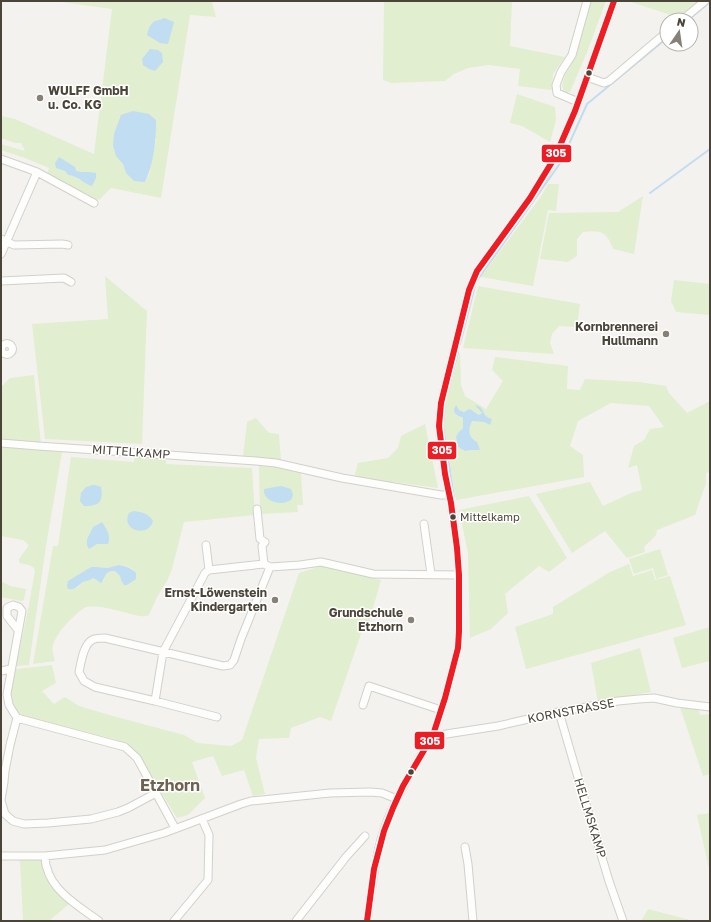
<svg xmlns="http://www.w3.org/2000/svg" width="711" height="922" font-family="'Golos Text',sans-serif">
	<rect width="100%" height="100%" fill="#f4f2ee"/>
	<path fill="#e1eecf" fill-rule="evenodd" d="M55,1H207L212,2L216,17L190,15L161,198L111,188L99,200L47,174L49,168L25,158L1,150V144L25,151L21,143H15L1,138V116L15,119L94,154L112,9ZM156,139L149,174L145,182L126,173L123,164ZM56,168L80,173L91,172L95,173L96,178L87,184L72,175H68L65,171Z
		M384,1H512L510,46L565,57L553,74L552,90L518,86L520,69L489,65L468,68L454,74L445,81L391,83L383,80Z
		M591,1H606L587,52L570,92L564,93L562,85L565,75L572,63L577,50Z
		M628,1H701L680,18Z
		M517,94L555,107L556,120L550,142L522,126L510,123Z
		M548,184H559L556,211L548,210L533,286L481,277L542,195Z
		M643,196L634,254L613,249C607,231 600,230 583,232L577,239V256L568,262L540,259L549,213L618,212Z
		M105,276L147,311L142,444L45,439L32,324L108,319Z
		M674,280L710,284V315L676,312L671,301Z
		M478,286L580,304L577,327L559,326L552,334L550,343L554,354L463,348Z
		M460,352L461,385L465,396L486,409L503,381L492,370L495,357L568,366L567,389L580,390L585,379L639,382L666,386L669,393L687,413L710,401V472L706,473V483L695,515L657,530L656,535L644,547L645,552L627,558L605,531L572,553L536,494L590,482L603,506L631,493L642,490L637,465L628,468L634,446L644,440L650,429L664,427L649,406L611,403L578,421L570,446L583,455L584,477L456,500L444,426L446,402ZM476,405C484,409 486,417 490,425L484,422L471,421C466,433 473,440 480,450H471L465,451L458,447C456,437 455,436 463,428V418L456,415L455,406L459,410L464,412L469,409C473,410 475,413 479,415L482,413Z
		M34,375L41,444L1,441V385H3L10,378Z
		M256,418L269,433L279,434L281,461L243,457L247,422Z
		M425,424L438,488L394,482V485L354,478L358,463L388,458L398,448L401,436Z
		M1,447L62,452L46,546L29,665L16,666L29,605L35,570C32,564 26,565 20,563L19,561V559L29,545L23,540L1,536Z
		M135,456L166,458V464L252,468L255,515L184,522L172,569L167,581L157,597L149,615C142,618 137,615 131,614C119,611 99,605 87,607C81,608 66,624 62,629C53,642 50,646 55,661L33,664L53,546H58L71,457L134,462ZM102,522L108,544H97L87,539L93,527ZM119,565L126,566L133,569L121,580L120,576L115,571C106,571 107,574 103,581H97L93,578L83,582L77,588L69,581L91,567H97L107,568Z
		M259,466L280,467L301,472L303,505H297L298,512L260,514Z
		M529,496L567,558L549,572L539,566L505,594L508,613L491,629L470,638L468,553L459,510Z
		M660,549L668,575L656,579L653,568L634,574L629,559Z
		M629,564L633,576L652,570L655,580L670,576L686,625L526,669L515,627L553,614V607L610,572Z
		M321,566L381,580L367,629L363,628L331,721L320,717L291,728L289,738L259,739L256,758L265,794L253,796L244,770L222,776L213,756L192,762L205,798L188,815L177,818L157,786L140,756L128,745L114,739L17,714L14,707L11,693L16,669L52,665L56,683L42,691L54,704L65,697L79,706L113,716L184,735L198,743L231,746L242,740L299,573Z
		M1,581L10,586L26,589L24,600L21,601L1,597Z
		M710,627V661L682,668L673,638Z
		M640,648L651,692L598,702L591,663Z
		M680,707L698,708L700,715L710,714V774L703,776Z
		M710,813V873L697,815Z
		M43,859V869L49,882L69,904L49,921H23L20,860Z
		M648,909L690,920V921H641Z"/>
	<path fill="#c0ddf1" d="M164,18L174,22L168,44L160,43L147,35C148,30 150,24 155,21C158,20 161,20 164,18Z
		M150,49L158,50L162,53L163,62L155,71L149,69L143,65L142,59Z
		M133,111L149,114L156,120C156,141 154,163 145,182L134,181L126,173L123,164L116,156L113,145L114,134L121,115Z
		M59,157L75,167L76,171C83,173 89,171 96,173V178L92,186C84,184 77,175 68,175L65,171L56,168L55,163Z
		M456,405L459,410L464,412L469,409C473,410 475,413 479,415L482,413L475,405C483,407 482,411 486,416C488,418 490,418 492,419L490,425L484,422L472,421C468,429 468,437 477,442L480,450H471L465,451L458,447L456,437L458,433L463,428V418C457,415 451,414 456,405Z
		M93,485H95L101,487C104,503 98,506 84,506L80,501L81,493L86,487Z
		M281,486L291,489L293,495L291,500C288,501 284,503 281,503C272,503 263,498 264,489Z
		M134,511C142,512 149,514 153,521C149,538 120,531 129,513Z
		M102,522C107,530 111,535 108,544H97L89,549L87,545V539L93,527Z
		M119,565C126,566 131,568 136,573V579L127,585H124L121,580L120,576L115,571C104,571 107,576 101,583L93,578C90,580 86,581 83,582C77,586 76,590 68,589L67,586L68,581L91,567H97L107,568Z"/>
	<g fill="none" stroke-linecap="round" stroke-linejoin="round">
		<path stroke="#c0ddf1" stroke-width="2" d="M688,20L710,2
			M650,193L710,149
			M476,282L561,162L587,104L667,38
			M460,344L475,286
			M446,398L458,353
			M445,403L443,426L454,497"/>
		<g stroke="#d2d0cb" stroke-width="9">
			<path id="minor" d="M682,20L705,1
				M587,77L604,83L609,81L667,32
				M578,102L557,93L556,85L561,72L572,55L587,1
				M1,159L37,172L94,203
				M1,239L14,245L62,244L68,245
				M1,254L37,172
				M1,281L64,278L71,282
				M1.5 349a5.5 5.5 0 1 1 11 0a5.5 5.5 0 1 1-11 0Z
				M1,443L38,446L256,461L276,463L342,478L441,495H449
				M257,509L260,539L265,542L262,546L264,564L270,567L300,565L321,562L373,574L459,575
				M424,524L431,574
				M206,545L209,570
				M18,630L7,616V608L13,605L19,607L22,611L7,694L9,705L17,718L125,747L137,758L175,828
				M1,671L11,669
				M155,701L163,652L205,573L209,570L264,564
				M363,705L369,686L441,710
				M559,712L582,791L609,881L623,921
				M217,717L155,701L95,687L84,681L79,672C81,663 83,645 92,640C95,638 101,638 105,638L223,666L230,665L234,660L241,639L270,567
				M17,718L10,745L5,771L4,782L1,800L2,804L5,814L13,821L24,824L48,823L91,819L118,812L128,808L156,793
				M433,735H440L498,726L559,712L618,701L639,699L654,698L677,703L710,707
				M465,847L468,864L473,921
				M1,856H45L105,850L164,833L241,804L251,801L262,800L330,793L370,792L382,793L397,799
				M45,856C46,860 45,865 47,868C52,891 81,908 99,921
				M174,921L208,880L209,835L202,819
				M296,921L346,857L365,836
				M367,921C372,887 375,851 388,819C400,789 417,762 433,735L445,698L458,648L459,631V575L457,548L451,503L445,474L439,426L441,403L469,290L477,271L530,198L543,178L555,157L575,111L614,1"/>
		</g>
		<use href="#minor" stroke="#fdfdfc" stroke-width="7"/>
		<g stroke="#fff" stroke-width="9">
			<path id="bus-1" d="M367,921L374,869L384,831L393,808L403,786L433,735L445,698L458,648L459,631V575L457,548L451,503L445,474L439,426L441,403L469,290L477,271L530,198L555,157L575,111L614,1"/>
		</g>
		<use href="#bus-1" stroke="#ee1d23" stroke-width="6"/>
	</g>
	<g fill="#4b4439" stroke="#fff" stroke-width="1.5">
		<circle cx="589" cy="73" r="3.5"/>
		<circle cx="453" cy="517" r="3.5"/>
		<circle cx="411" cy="772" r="3.5"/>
	</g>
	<g fill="#868178" stroke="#fff" stroke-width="1.5">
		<circle cx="40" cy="98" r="4"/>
		<circle cx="666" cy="334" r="4"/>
		<circle cx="275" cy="600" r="4"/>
		<circle cx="411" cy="620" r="4"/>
	</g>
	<g text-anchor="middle" stroke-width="3" stroke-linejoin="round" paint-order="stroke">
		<g font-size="11" fill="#4b4439" stroke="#fff" text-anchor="start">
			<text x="460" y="521">Mittelkamp</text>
		</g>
		<g font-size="12" font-weight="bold" fill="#4b4439" stroke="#fff" text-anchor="end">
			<text x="48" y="95" text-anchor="start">WULFF GmbH<tspan x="48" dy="14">u. Co. KG</tspan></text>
			<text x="658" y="331">Kornbrennerei<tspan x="658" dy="14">Hullmann</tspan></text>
			<text x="267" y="597">Ernst-Löwenstein<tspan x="267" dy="14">Kindergarten</tspan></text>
			<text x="403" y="617">Grundschule<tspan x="403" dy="14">Etzhorn</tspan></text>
		</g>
		<g font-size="12" fill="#4b4439" stroke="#fff">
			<text transform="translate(131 452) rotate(4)" y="4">MITTELKAMP</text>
			<text transform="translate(571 711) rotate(-11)" y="4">KORNSTRASSE</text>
			<text transform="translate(590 818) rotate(73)" y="4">HELLMSKAMP</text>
		</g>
		<g font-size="16" font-weight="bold" fill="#6e6250" stroke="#fff">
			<text x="170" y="791">Etzhorn</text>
		</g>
	</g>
	<g stroke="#fff" stroke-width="1.5">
		<rect x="541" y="144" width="31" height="19" rx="4" fill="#ee1d23"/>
		<rect x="427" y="441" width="30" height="19" rx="4" fill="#ee1d23"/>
		<rect x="414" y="731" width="31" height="19" rx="4" fill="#ee1d23"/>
	</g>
	<g font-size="11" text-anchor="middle" font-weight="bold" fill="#fff">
		<text x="556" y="157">305</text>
		<text x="442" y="454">305</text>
		<text x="430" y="745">305</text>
	</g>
	<rect width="711" height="922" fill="none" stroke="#4b4439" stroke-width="4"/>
	<g transform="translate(679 32) rotate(13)"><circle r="19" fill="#ffffff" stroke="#b7b4b0"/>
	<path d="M0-3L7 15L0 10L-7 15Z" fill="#868178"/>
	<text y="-6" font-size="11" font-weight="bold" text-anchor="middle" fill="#4b4439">N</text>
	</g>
</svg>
